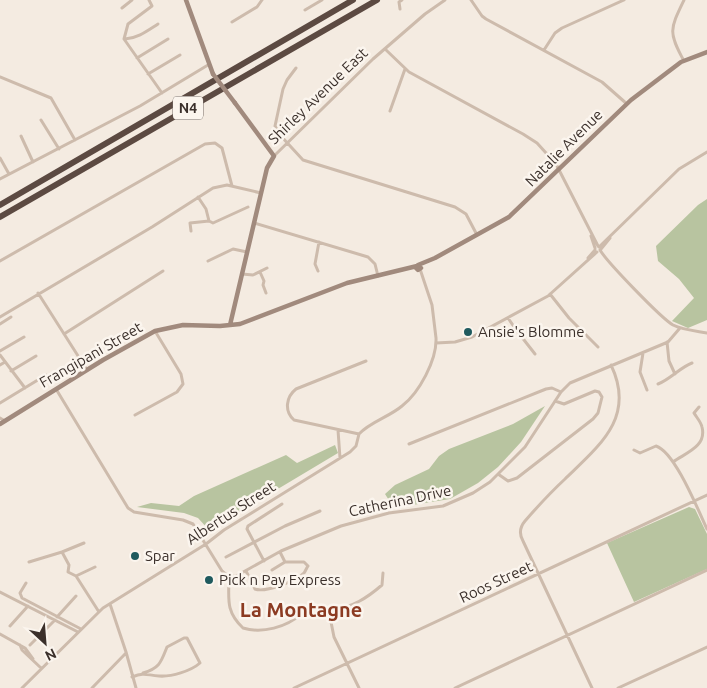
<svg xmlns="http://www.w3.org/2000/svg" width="707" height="688" font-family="Ubuntu,sans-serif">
	<rect width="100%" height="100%" fill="#f4ebe1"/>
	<path fill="#b8c4a0" d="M707,199V320L688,328L672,321L694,298L679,279L658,261L656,246L698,205Z
		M545,406L521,442L498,467L478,483L450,499L400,507L392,505L385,494L395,485L429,469L439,456L449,449L513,424Z
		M335,445L338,453L209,530L198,518L184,513L137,507L151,503L179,506L194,496L286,455L297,463Z
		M689,507L695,509L707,534V569L634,602L607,543Z"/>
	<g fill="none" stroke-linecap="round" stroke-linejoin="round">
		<path stroke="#cdbbac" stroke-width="3" d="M149,0L152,6L128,24L124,39L162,93
			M471,0L482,16L486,19L602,82L627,104
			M122,8L132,0
			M400,9L399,2L402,0
			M305,10L322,0
			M232,22L257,7L262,0
			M125,39C138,38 147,31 158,24
			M385,49L409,72L523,134L537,143L556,164L598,246
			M544,50L555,33L562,28L624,0
			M137,58L168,39
			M684,61C668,32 670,29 684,0
			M296,68L287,80L283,89L275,126L280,135L303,160L455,207L466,214L477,235
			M148,74L180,55
			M0,77L51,98L75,140
			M390,111L405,69
			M41,120L59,149
			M21,136L33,162
			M274,156L373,59L425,14L445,0
			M0,158L9,174
			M0,179L140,106L208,65
			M198,197L206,209L209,221
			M254,223L368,257L375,264L378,276
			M191,231L190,223L209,221L213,223L248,207
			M591,236L595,248
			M599,247L679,169L707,152
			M601,249L610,238
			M600,250C607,262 661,318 673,325C683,330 696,331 707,333
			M588,258L595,250
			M0,261L205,144L215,143L222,148L232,186
			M208,261L233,249L247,252
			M318,271L315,264L319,242
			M260,272L264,281L263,285L266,293
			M242,274L253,275L267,268
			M38,293L87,370
			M550,294L569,318L598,347
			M0,317L152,227L213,188L227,185L261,193
			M508,318L517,331L535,354
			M0,324L11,317
			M64,334L163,271
			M667,342L669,361L675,374
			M436,343L455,342L472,337L548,296L597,252
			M0,351L24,337
			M643,353L640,372L647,390
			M0,355L25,388
			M0,365L5,362
			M11,371L36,356
			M658,384C671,379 679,368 692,363
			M56,389L128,508L134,512L183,520L193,524L222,571L229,577L236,576L281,551L341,526L389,513L443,506L473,493L490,482L525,447L561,392L570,383L668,342L680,328
			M0,403L46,375
			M135,415L177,392L183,384L181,374L155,331
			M0,418L5,421
			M338,430L340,458
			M359,434C370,422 389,417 402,406C419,393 437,360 436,338L432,305L420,269
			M359,434L294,420C284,411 286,397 296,389L366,361
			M409,444L546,389L552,388L561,392
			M634,450L640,453L656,446C675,452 698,510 707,529
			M673,462C685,453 707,447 702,427C701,422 697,418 694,413L699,407
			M498,474L508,481L517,478L593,419L598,413L602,397L599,392L595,391L564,404L555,401
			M280,552L285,562
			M226,557L285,526L320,511
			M264,561L247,529L248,526L282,504
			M29,562L62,552
			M95,567L76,576L99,612
			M246,571L255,589C265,593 296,581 304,573C305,572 307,567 308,566L304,562H285L272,570
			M76,576L68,572L69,565L62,552L84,543
			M229,577C229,598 225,611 243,628C262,634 287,627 301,614
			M26,583L20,593L22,598L81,629
			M0,592L78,632
			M110,604L126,652L136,688
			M332,610C353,607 367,598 382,585L383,573
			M57,617L76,596
			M331,622L334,637L359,688
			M10,626L28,606
			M0,634L25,648L33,659
			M20,645L22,650L41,668
			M30,645L55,620
			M132,677C145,672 146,675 159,676C171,677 191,671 200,663L187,638H184L167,647C161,662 160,668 143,673
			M22,688L103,608L206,544L224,530L350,452L356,446L359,434
			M92,688L126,653
			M294,688L707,495
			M455,688L707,570
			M592,688L523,541C519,534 520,527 525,521C538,506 551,492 565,479C600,445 636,417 611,365
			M618,688L707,647"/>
		<path stroke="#a18a7d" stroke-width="4.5" d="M186,0L213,74
			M418,265L435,258L509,217L631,100L681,62L707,52
			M418,265L421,268L418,270L416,268Z
			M230,325L267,168L274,156L235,103
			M0,424L103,360L155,331L183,325L220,326L240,324L347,283L417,266"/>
		<path stroke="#5c4a42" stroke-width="6" d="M0,205L353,0
			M0,217L377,0"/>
		<path stroke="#a18a7d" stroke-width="4.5" d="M213,74L235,103"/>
	</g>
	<g fill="#1f5a5e" stroke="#fbf5ee" stroke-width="2">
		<circle cx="468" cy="332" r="5"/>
		<circle cx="135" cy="556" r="5"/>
		<circle cx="209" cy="580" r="5"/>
	</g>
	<g text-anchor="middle" stroke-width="5" stroke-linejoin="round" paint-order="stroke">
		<rect fill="#fbf5ee" stroke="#756b66" stroke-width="1" x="173" y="96.5" width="30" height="23" rx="4"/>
		<g font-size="14" font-weight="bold" fill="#3b302b">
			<text x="188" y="113">N4</text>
		</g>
		<g font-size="15" fill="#3b302b" stroke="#fbf5ee">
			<text transform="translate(318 96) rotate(-44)" y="5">Shirley Avenue East</text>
			<text transform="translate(564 148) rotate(-45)" y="5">Natalie Avenue</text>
			<text transform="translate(91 355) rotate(-30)" y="5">Frangipani Street</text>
			<text transform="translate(400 501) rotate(-12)" y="5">Catherina Drive</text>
			<text transform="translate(231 513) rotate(-33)" y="5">Albertus Street</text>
			<text transform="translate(496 582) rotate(-25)" y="5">Roos Street</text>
		</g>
		<g font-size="15" fill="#3b302b" stroke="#fbf5ee" text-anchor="start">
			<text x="478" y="337">Ansie's Blomme</text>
			<text x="145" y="561">Spar</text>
			<text x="219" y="585">Pick n Pay Express</text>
		</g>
		<g font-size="20" font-weight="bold" fill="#8c3b22" stroke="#fbf5ee">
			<text x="301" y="617">La Montagne</text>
		</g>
	</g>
	<g transform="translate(45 643) rotate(154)" stroke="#fbf5ee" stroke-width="4" paint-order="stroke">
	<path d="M0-4L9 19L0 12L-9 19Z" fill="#3b302b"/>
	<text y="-8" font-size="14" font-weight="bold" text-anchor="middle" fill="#3b302b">N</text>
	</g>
</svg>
